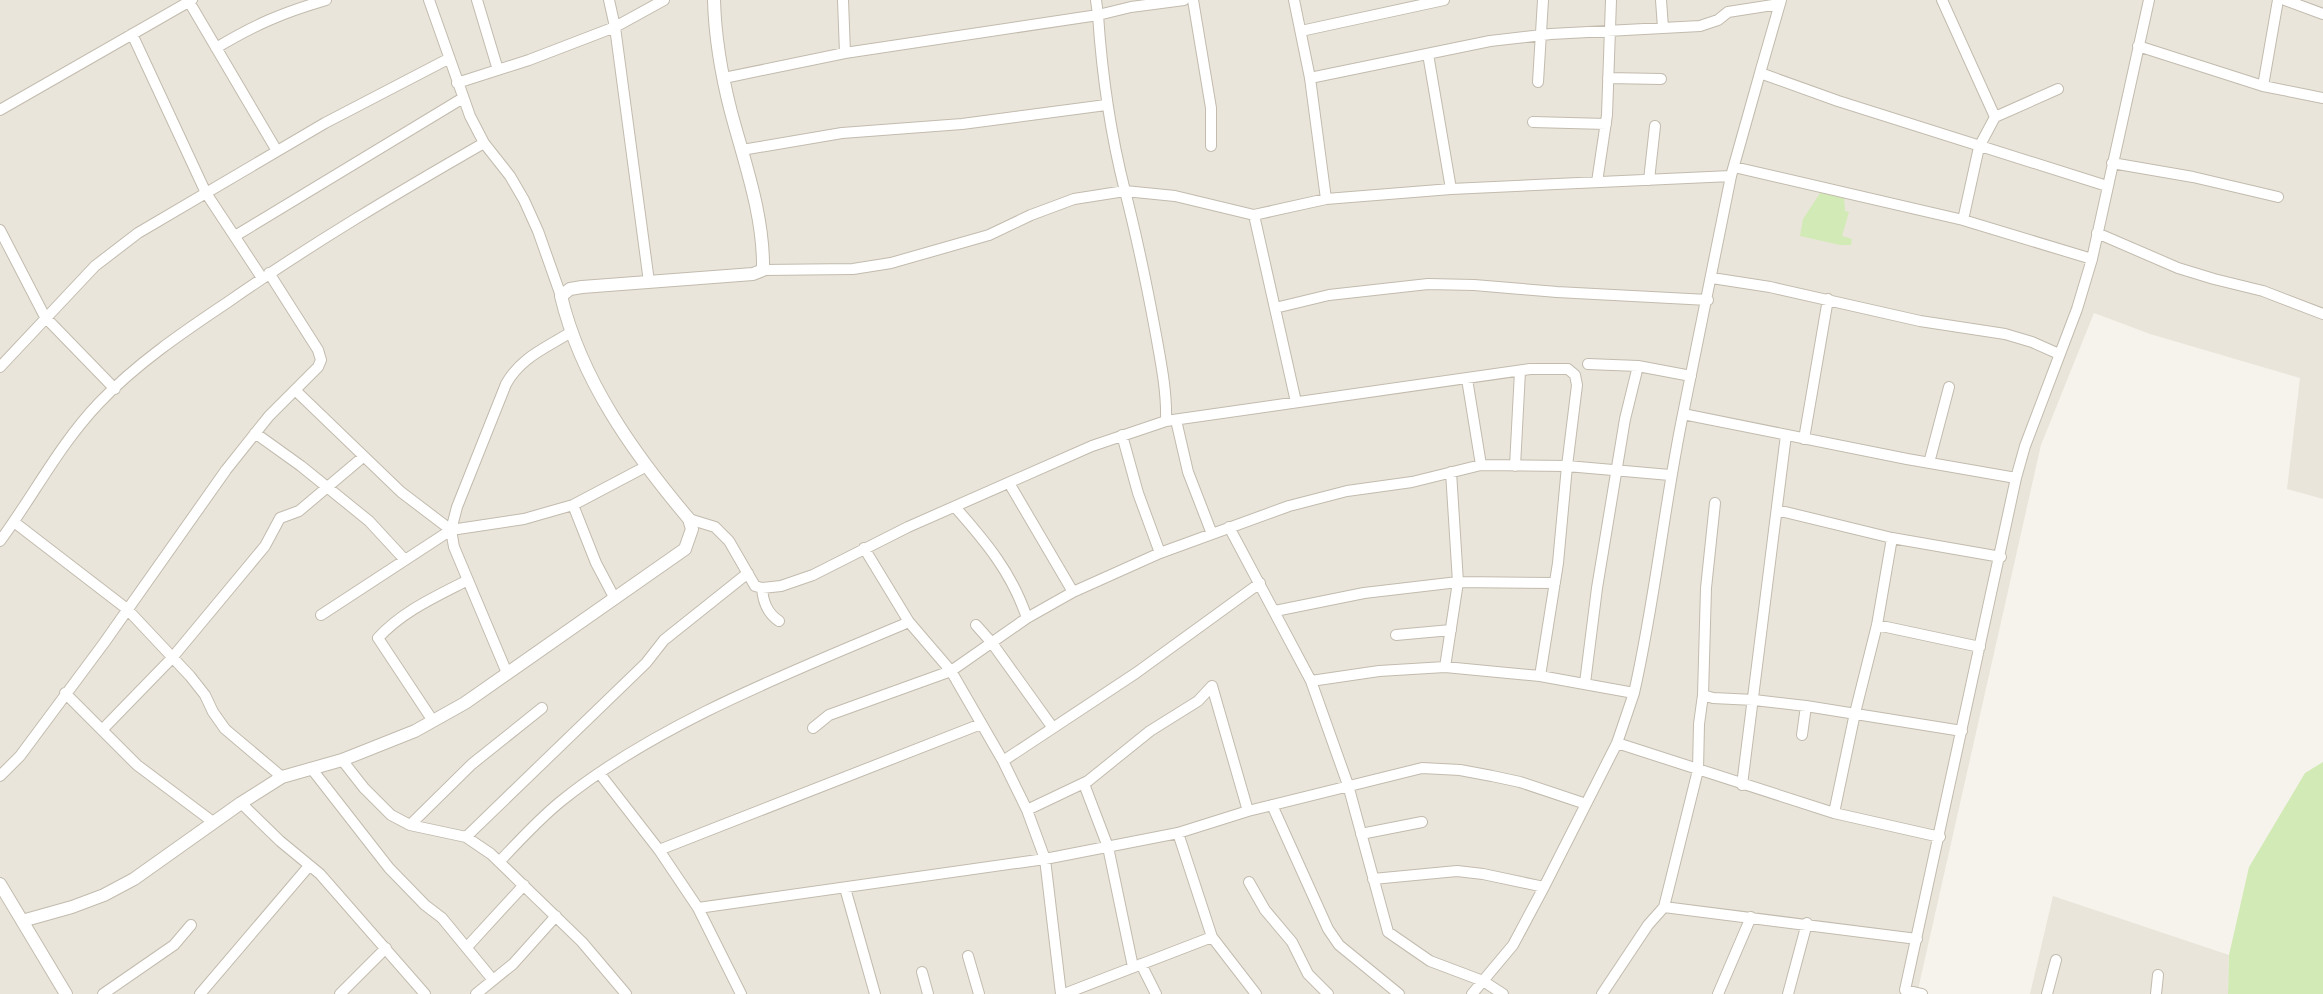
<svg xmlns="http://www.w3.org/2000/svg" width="2323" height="994" font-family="'Work Sans',sans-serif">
	<rect width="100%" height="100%" fill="#f6f3ec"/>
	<path fill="#eae5da" d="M0,0H2323V499L2287,489L2300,378L2150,334L2094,313L2041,445L1917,994H0Z
		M2053,896L2229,955L2228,994H2030Z"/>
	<path fill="#d2eab5" d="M1820,193L1844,196L1845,211L1849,212L1842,236L1852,239L1851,245H1840L1800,236L1803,219Z
		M2323,762V994H2228L2229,955L2249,867L2305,773Z"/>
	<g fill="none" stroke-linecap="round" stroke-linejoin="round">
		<g stroke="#c2bbae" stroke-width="12">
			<path id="minor" d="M188,0L277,151
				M429,0L470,116L484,143L510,176L524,200L538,231L561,296
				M477,0L498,70
				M609,0L615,27L664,0
				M843,0L845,53
				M1184,0L1131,7L1098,15C1102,75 1110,132 1125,191L1175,196L1254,215L1326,199L1451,189L1731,176
				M1193,0L1211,108V146
				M1294,0L1310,78L1326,199
				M1661,0L1663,28
				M1781,0L1760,73L1838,101L2107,186
				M1942,0L1995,117
				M2285,0L2323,14
				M1301,31L1444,0
				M132,34L206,193L262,278
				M2138,46L2263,86L2323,98
				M216,48C256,24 282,13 326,0
				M1428,54L1451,189
				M724,78L845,53L1098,15L1096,0
				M1310,78L1490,41L1551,34L1700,26L1718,20L1728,12L1779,4
				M1608,78L1661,79
				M1538,82L1543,0
				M457,83L529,60L615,27L649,282
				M2263,86L2278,0
				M0,110L192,0
				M1533,122L1606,124
				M742,150L842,133L962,124L1106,105
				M2112,163L2193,177L2278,197
				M1734,167L1963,220L2092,259
				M1649,180L1655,126
				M1597,182L1607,115L1611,0
				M1254,215L1296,402
				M1963,220L1979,147L1995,117L2058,89
				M0,230L45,317L115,389
				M2097,233L2178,268L2214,279L2263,291L2323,314
				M235,236L463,98
				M763,270L853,269L891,263L989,235L1031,215L1074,199L1125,191C1137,238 1147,286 1156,335C1161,363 1167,392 1166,421
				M1712,278L1770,287L1920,321L2005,334L2032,342L2059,354
				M1275,308L1329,295L1428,284L1474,285L1557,292L1708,300
				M1588,364L1638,366L1691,376
				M0,367L95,266L138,233L325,123L448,59
				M1467,379L1481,465
				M295,390L401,492L451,530
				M1683,414L1731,176L1760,73
				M1176,420L1188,472L1212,534
				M255,433L301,466L369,521L405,560
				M1122,435L1138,493L1160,553
				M1804,439L1828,299
				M1929,463L1949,387
				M1515,466L1520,371
				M1009,483L1073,592
				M573,505L596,563L615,599
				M955,507C986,542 1012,573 1027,618
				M1777,510L1892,538L2001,557
				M689,519L715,527L729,541L755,586L762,588L781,586L813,575L908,527L1092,446L1166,421L1530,369H1568L1575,375L1577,385L1567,466L1558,563L1540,676L1634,693C1655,601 1664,506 1683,414L1907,459L2016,478
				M14,522L127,609L190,676L205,695L213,712L225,729L282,777
				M1229,527L1311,681L1348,785L1388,932L1430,961L1483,981L1503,994
				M1892,538L1877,625L1855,713L1834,813L1940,837
				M0,541C34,495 59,445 99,403C136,364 183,332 228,302C311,244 397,193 484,143
				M762,588C763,602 767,613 779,621
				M1275,611L1364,593L1458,582L1555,583
				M321,615L451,530L524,519L573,505L645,467
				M909,622L951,671L1003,761L1027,810L1045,859L1061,994
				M976,625L992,643L1053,728
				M1877,625L1980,647
				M1396,635L1451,630
				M1445,667L1458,582L1451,472
				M507,673L454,547L451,530L457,507L506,384C521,357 546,348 571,332
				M1311,681L1379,671L1445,667L1540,676
				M1585,683L1597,588L1625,419L1638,366
				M1212,686L1248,811
				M65,693L137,765L213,822
				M1703,695L1713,698L1754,700L1806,706L1962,731
				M433,721L378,638C403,611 435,597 468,580
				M813,728L829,715L951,671L1027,618L1073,592L1160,553L1289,506L1347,491L1412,482L1481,465L1567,466L1670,475
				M102,730L172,658L265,546L280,518L299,511L363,457
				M1802,735L1806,706
				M1617,743L1834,813
				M342,760L364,788L391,815L410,825L466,837L491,854L582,942L626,994
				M1003,761L1136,673L1260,583
				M311,768L389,868L425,905L442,918L493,980
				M600,774L659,850L698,908L741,994
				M0,776L20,756L104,643L226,470L269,416L318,367L321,360L318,350L269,273
				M1084,784L1108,847L1133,967
				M1742,785L1786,435
				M241,803L280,841L320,874L425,994
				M1272,805L1328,929L1339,945L1399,994
				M1027,810L1088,781L1150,731L1198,701L1212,686
				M410,825L472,764L542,708
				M1178,833L1212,937L1256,994
				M1361,834L1422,822
				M466,837L646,663L664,640L748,573
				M659,850L981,724
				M499,862C519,841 538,820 560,802C657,723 794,671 909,622L864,548
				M1373,879L1457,871L1483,874L1544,887
				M1249,882L1265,910L1292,942L1308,974L1328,994
				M845,888L875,994
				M1664,907L1917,939
				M698,908L1045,859L1178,833L1248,811L1422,768L1460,770L1492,776L1520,782L1586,804
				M467,947L524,885
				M968,956L979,994
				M1141,964L1156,994
				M922,972L928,994
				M103,994L174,945L191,925
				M200,994L309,866
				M340,994L386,948
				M476,994L513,964L556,916
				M1064,994L1212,937
				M1472,994L1513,945L1544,887L1617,743L1634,693
				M1602,994L1648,925L1664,907L1698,770L1699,724L1703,695L1706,588L1715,503
				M1718,994L1751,917
				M1788,994L1807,923
				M1922,994L1905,990L2016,478L2025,446L2077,309L2092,259L2149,0
				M2047,994L2056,960
				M2156,994L2158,975"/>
		</g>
		<g stroke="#c2bbae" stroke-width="14">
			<path id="tertiary" d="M0,884L66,994
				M22,921L72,907L104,895L134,879L241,803L282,777L342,760L415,731L465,703L685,549L692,529L689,519C634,454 581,380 561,296L570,289L582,287L753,274L763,270C764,216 745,164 731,112C722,77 715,37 714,0"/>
		</g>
		<use href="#minor" stroke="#fff" stroke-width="10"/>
		<use href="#tertiary" stroke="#fff" stroke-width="12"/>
	</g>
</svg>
